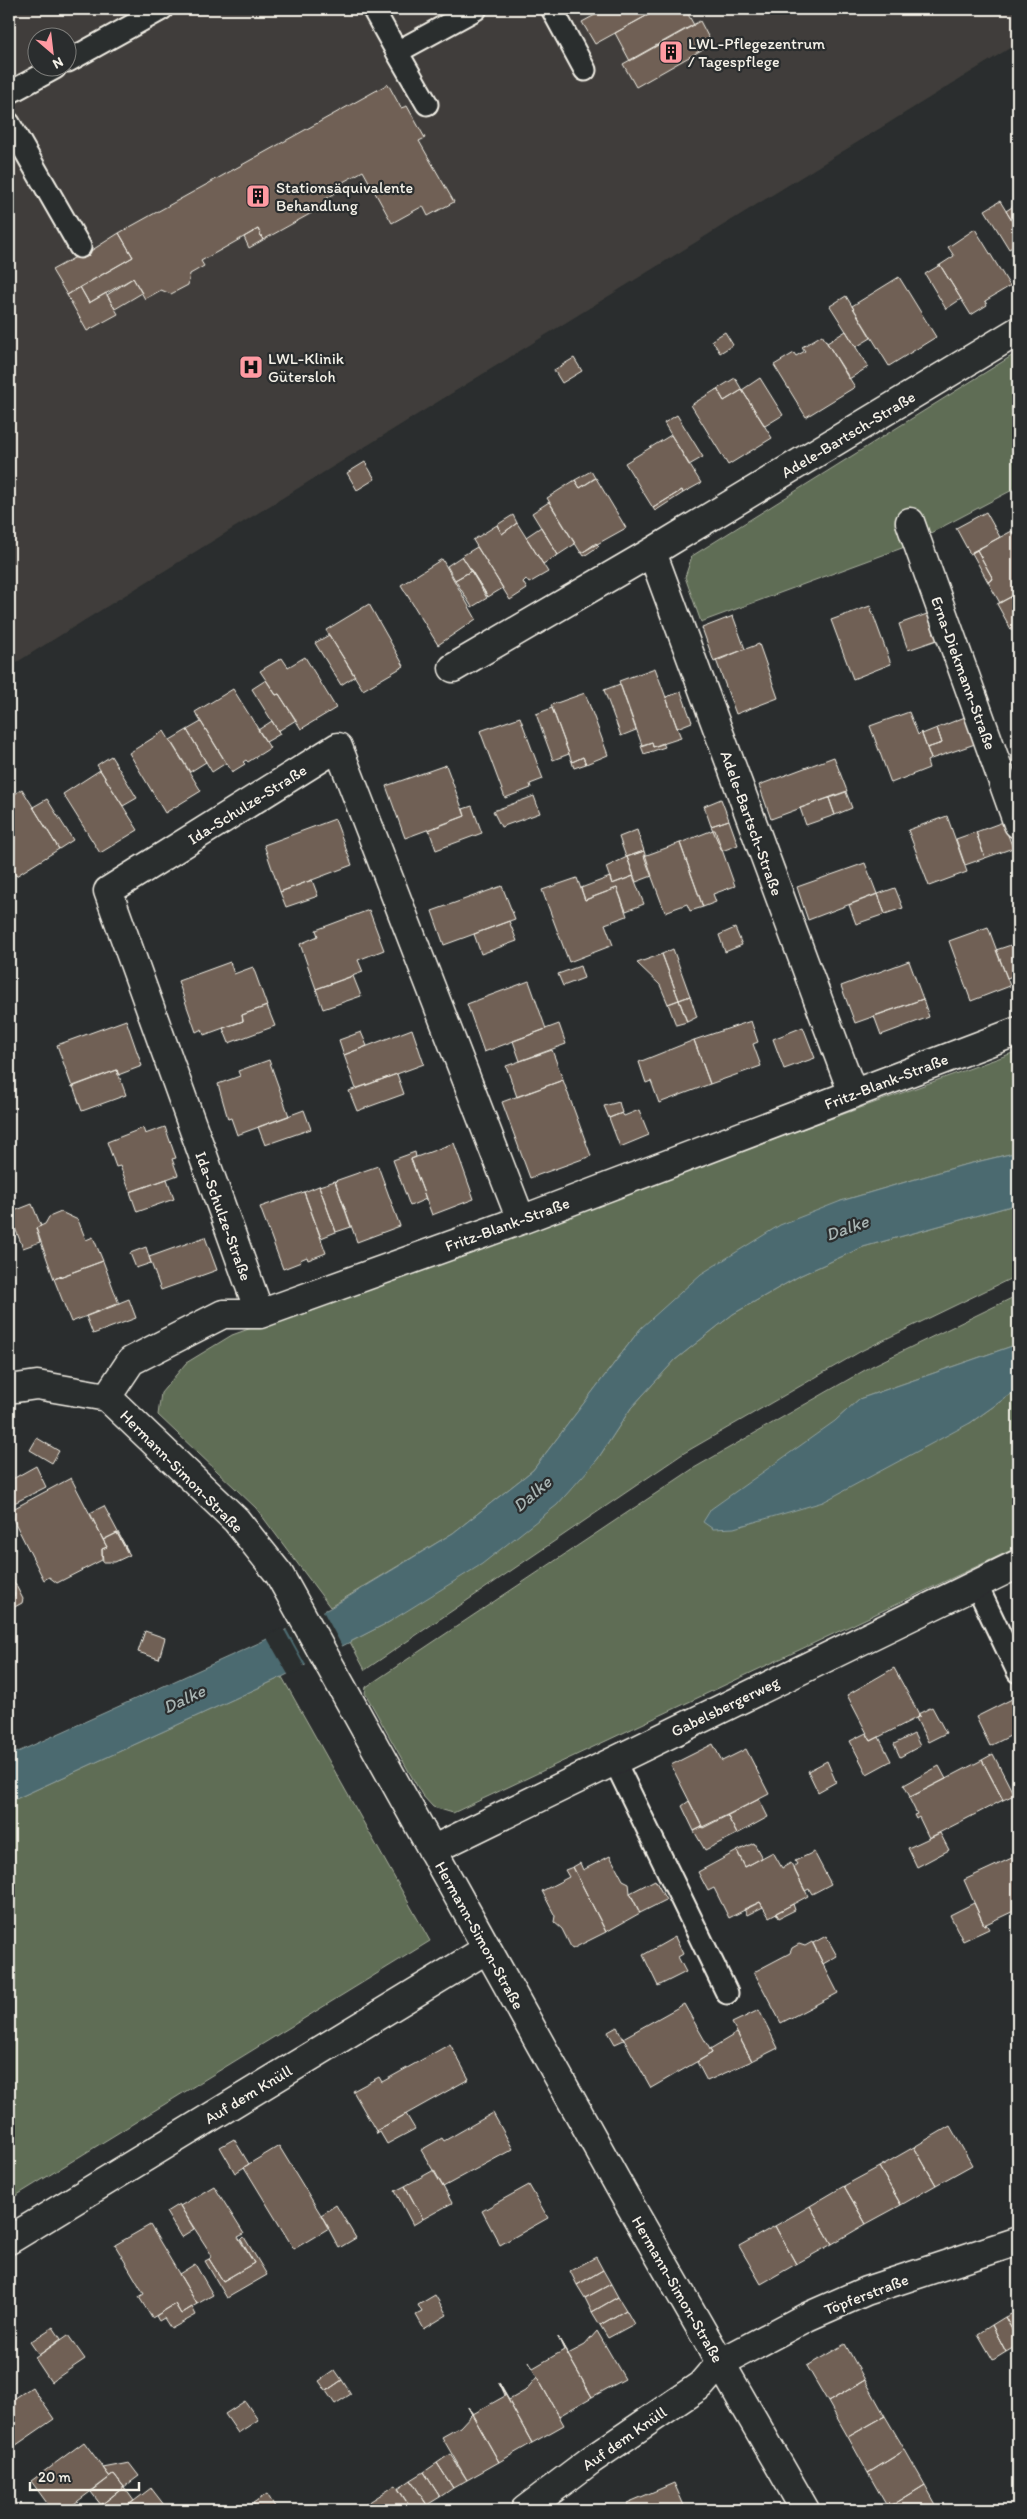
<svg xmlns="http://www.w3.org/2000/svg" width="1027" height="2519" font-family="Itim,sans-serif">
	<rect width="100%" height="100%" fill="#2a2d2e"/>
	<filter id="ink" filterUnits="userSpaceOnUse"><feTurbulence type="fractalNoise" baseFrequency=".02" numOctaves="2"/><feDisplacementMap in="SourceGraphic" scale="10" xChannelSelector="R" yChannelSelector="G"/><feConvolveMatrix kernelMatrix="1 2 1 2 8 2 1 2 1" color-interpolation-filters="sRGB"/></filter>
	<g filter="url(#ink)">
		<path fill="#3f3d3a" fill-rule="evenodd" d="M9,9H1018V43L9,667ZM38,38H68V68H38Z"/>
		<path fill="#5e6d55" stroke="#a9af9e" d="M1018,352V487L902,548L701,622L685,577L692,556Z
			M1018,1051V1152L960,1166L841,1201L641,1328L533,1470L453,1533L330,1607L256,1508L158,1415L161,1393L186,1363L232,1335Z
			M1018,1204V1275L863,1350L684,1453L365,1670L350,1642L389,1622L597,1460L631,1408L675,1360L733,1314L801,1275L863,1247Z
			M1018,1295V1344L859,1399L835,1421L970,1423L1018,1389V1547L453,1813L433,1807L422,1795L365,1693L366,1687L694,1468L872,1366Z
			M282,1677L430,1941L9,2200V1802Z"/>
		<path fill="#4c6a6f" stroke="#8fa09f" d="M1018,1152V1204L863,1247L801,1275L733,1314L675,1360L631,1408L597,1460L557,1505L482,1564L389,1622L282,1677L9,1802V1756L261,1642L330,1608L453,1533L533,1470L641,1328L701,1274L780,1225L841,1201L960,1166Z
			M1018,1344V1389L970,1423L823,1502L734,1528L713,1529L703,1522L711,1509L835,1421L859,1399Z"/>
		<path fill="#2a2d2e" d="M322,1609L343,1648L307,1667L285,1627Z
			M283,1628L305,1668L289,1676L266,1636Z"/>
		<path fill="#6f6155" stroke="#f4f1e8" d="M606,9H659L595,44L582,22Z
			M659,9H685L694,25L630,61L615,33Z
			M700,21L712,44L636,87L623,64Z
			M388,84L401,108L407,106L425,138L419,141L454,202L428,216L423,206L392,223L363,171L334,187L337,192L324,200L326,205L263,240L258,229L201,261L204,266L190,274L188,285L171,294L161,290L145,299L133,278L89,303L80,287L133,257L119,233Z
			M1000,201L1018,231V244L1009,249L985,210Z
			M1018,203V231L1006,211Z
			M258,229L263,240L249,248L244,237Z
			M975,229L1010,286L985,301L987,305L971,315L940,265L954,256L948,247Z
			M119,233L133,257L67,295L52,270L85,252L86,254Z
			M940,265L961,299L946,309L925,274Z
			M899,277L936,337L889,366L852,306Z
			M133,278L142,293L115,309L107,295Z
			M80,287L89,303L106,293L118,314L87,331L67,295Z
			M846,296L871,338L856,347L830,306Z
			M846,331L868,367L849,379L827,343Z
			M725,332L733,345L720,353L712,340Z
			M822,335L855,387L806,417L774,365L794,353L796,356L805,351L802,347Z
			M574,358L582,371L562,383L554,370Z
			M735,378L742,390L724,401L717,389Z
			M760,378L783,415L765,426L742,390Z
			M717,389L724,401L742,390L772,438L728,465L691,405Z
			M677,415L703,457L689,465L664,423Z
			M671,435L701,483L683,493L682,490L653,508L625,463Z
			M365,462L375,479L357,490L347,473Z
			M591,471L595,478L580,488L575,480Z
			M596,478L626,528L581,553L547,498L575,480L580,488Z
			M682,490L683,493L655,511L653,508Z
			M549,502L575,544L558,555L532,513Z
			M986,512L1000,537L970,554L956,528Z
			M513,515L517,523L502,534L497,525Z
			M517,523L548,572L529,583L526,579L523,582L527,589L510,600L473,540L497,525L502,534Z
			M541,527L558,555L543,564L526,537Z
			M1012,531L1018,542V593L1000,603L988,582L993,579L977,550L972,552Z
			M596,543L599,546L584,556L582,553Z
			M477,547L503,588L488,597L462,556Z
			M977,550L993,579L988,582L972,553Z
			M462,556L488,597L471,571L455,580L447,566Z
			M442,559L476,619L438,645L401,585Z
			M471,571L487,598L472,607L455,580Z
			M1018,593V626L1012,631L997,604Z
			M369,604L404,666L363,690L326,630Z
			M870,606L891,664L853,679L831,620Z
			M927,614L937,640L908,650L899,624Z
			M733,616L745,649L714,662L702,628Z
			M329,635L355,676L341,685L315,643Z
			M759,644L778,698L736,714L716,660Z
			M305,657L336,708L301,729L279,694L276,695L260,671L282,658L288,667Z
			M655,668L681,738L653,747L652,742L642,745L619,681Z
			M266,680L276,695L279,694L296,720L278,731L252,689Z
			M620,684L636,730L621,736L604,690Z
			M233,689L270,748L248,762L246,760L243,762L245,764L232,772L195,712Z
			M681,692L692,722L677,728L666,697Z
			M585,693L608,755L586,764L583,757L572,762L551,705Z
			M552,708L569,754L553,760L536,714Z
			M909,712L918,735L921,732L927,748L931,759L927,761L929,768L891,783L870,726Z
			M520,717L543,779L530,784L531,788L505,798L480,731Z
			M965,717L975,744L931,759L927,748L942,743L937,728Z
			M272,721L280,734L266,742L258,730Z
			M201,722L226,763L212,772L187,730Z
			M937,728L942,743L927,748L922,734Z
			M187,730L206,762L190,772L170,740Z
			M164,731L201,791L165,813L129,753Z
			M652,742L653,747L663,743L665,747L644,754L641,746Z
			M111,756L137,798L123,806L97,765Z
			M583,757L586,764L574,768L572,762Z
			M834,757L847,791L771,819L759,785Z
			M446,765L465,816L405,838L386,786Z
			M100,770L138,830L100,853L63,794Z
			M22,789L59,849L16,876L9,864V798Z
			M846,792L852,808L835,815L829,798Z
			M534,796L540,813L501,827L493,811Z
			M829,798L835,815L806,825L800,808Z
			M47,799L73,840L59,849L33,807Z
			M721,799L729,820L711,826L704,806Z
			M472,806L482,833L436,850L429,830L465,816L463,809Z
			M947,816L967,872L929,886L908,830Z
			M335,819L352,865L280,892L264,845Z
			M729,820L738,845L722,851L711,826Z
			M1003,822L1013,848L985,858L976,832Z
			M637,830L644,851L626,857L619,837Z
			M713,830H715L735,886L713,894L716,902L703,907L680,843Z
			M976,832L985,858L965,865L956,839Z
			M680,843L703,907L690,911L687,904L665,912L644,856Z
			M644,851L652,876L636,882L627,857Z
			M627,857L634,876L612,884L606,867Z
			M865,863L877,894L808,920L797,887Z
			M633,876L644,904L626,911L617,888L585,900L581,888L610,877L612,884Z
			M577,878L585,900L617,888L627,916L605,924L613,945L569,962L542,890Z
			M312,880L318,896L286,907L280,892Z
			M502,886L515,919L444,945L432,911Z
			M895,888L903,908L885,914L878,894Z
			M878,894L885,914L856,924L849,905Z
			M369,910L384,950L358,960L363,972L316,989L300,944L318,936L316,930Z
			M509,921L517,941L481,954L474,934Z
			M988,927L1010,986L971,1001L949,941Z
			M735,928L742,945L725,952L719,935Z
			M1017,943L1018,974L1007,978L996,950Z
			M673,949L690,996L679,1000L662,954Z
			M662,954L679,1000L668,1004L660,985L637,963Z
			M909,961L923,999L855,1023L841,986Z
			M230,962L234,974L253,967L267,1006L242,1015L243,1021L204,1035L202,1029L196,1032L178,981Z
			M580,966L584,978L563,986L558,974Z
			M353,976L361,996L323,1009L316,989Z
			M529,981L546,1029L484,1052L467,1004Z
			M690,996L697,1017L687,1022L679,1000Z
			M923,999L929,1017L881,1035L874,1016Z
			M679,1000L687,1022L676,1025L668,1004Z
			M267,1006L275,1026L229,1043L223,1028L243,1021L242,1015Z
			M126,1020L142,1066L118,1075L117,1070L72,1087L57,1045Z
			M751,1021L758,1042L753,1044L761,1066L710,1084L694,1040Z
			M559,1024L566,1044L520,1061L513,1041Z
			M803,1027L815,1058L784,1069L773,1039Z
			M412,1029L424,1064L356,1089L344,1055Z
			M361,1032L367,1046L344,1055L339,1040Z
			M694,1040L710,1084L659,1103L651,1081L646,1083L639,1062Z
			M552,1050L563,1080L517,1097L506,1066Z
			M269,1060L289,1116L237,1135L231,1118L228,1119L218,1084L240,1076L238,1071Z
			M117,1070L126,1095L82,1111L73,1086Z
			M397,1074L404,1094L357,1111L349,1091Z
			M563,1080L591,1156L530,1178L502,1102Z
			M619,1102L622,1113L609,1118L604,1106Z
			M304,1110L311,1129L265,1145L258,1127Z
			M639,1110L649,1135L620,1147L609,1118L622,1113L624,1116Z
			M165,1127L176,1158L172,1159L178,1175L130,1192L120,1166L116,1167L107,1142L143,1128L145,1134Z
			M454,1143L474,1199L432,1215L411,1159Z
			M415,1152L416,1157L411,1159L426,1199L410,1206L393,1160Z
			M378,1166L400,1226L357,1242L335,1181Z
			M167,1179L174,1199L137,1212L130,1192Z
			M335,1181L351,1227L336,1232L319,1186Z
			M319,1186L336,1232L321,1238L304,1192Z
			M304,1192L326,1253L308,1260L307,1257L300,1260L301,1262L283,1269L260,1207Z
			M32,1204L41,1226L36,1228L40,1242L23,1248L9,1213Z
			M61,1212L78,1220L86,1240L93,1237L103,1261L54,1279L36,1228L45,1224L49,1217Z
			M205,1237L217,1270L161,1290L149,1257Z
			M146,1247L151,1263L136,1268L130,1253Z
			M103,1261L119,1304L71,1322L54,1279Z
			M129,1299L136,1318L93,1334L86,1316Z
			M37,1438L59,1451L52,1463L30,1450Z
			M36,1466L46,1487L14,1503L9,1501V1481Z
			M71,1478L107,1547L102,1549V1560L57,1583L49,1577L44,1580L9,1511Z
			M104,1506L128,1551L127,1552L117,1533L103,1540L90,1513Z
			M117,1533L130,1555L115,1562H103L102,1549L107,1547L103,1540Z
			M9,1572L23,1599L22,1603L9,1610V1598L15,1595L9,1584Z
			M145,1631L165,1638L159,1659L138,1652Z
			M894,1668L920,1716L871,1741L847,1695Z
			M1012,1699L1018,1711V1732L990,1746L976,1717Z
			M932,1707L946,1733L928,1742L916,1718L920,1716L918,1714Z
			M866,1733L871,1741L879,1737L891,1761L867,1774L850,1741Z
			M914,1734L920,1746L900,1757L894,1744Z
			M713,1744L722,1761L746,1749L769,1794L703,1828L671,1765Z
			M993,1754L1014,1795L1003,1800L982,1760Z
			M982,1760L1003,1800L929,1838L919,1817L916,1819L914,1815L917,1814L909,1798Z
			M827,1761L836,1782L818,1792L808,1771Z
			M939,1766L946,1779L910,1797L904,1785Z
			M759,1799L768,1817L737,1834L727,1815Z
			M689,1801L702,1827L694,1831L682,1806Z
			M727,1815L737,1834L705,1850L694,1831Z
			M940,1833L949,1850L917,1867L908,1848Z
			M754,1843L762,1858L745,1867L737,1851Z
			M737,1851L745,1867L773,1852L782,1868L791,1863L808,1896L769,1917L760,1902L729,1918L714,1888L708,1891L698,1872Z
			M814,1852L831,1884L812,1894L809,1889L805,1891L793,1867L797,1864L795,1861Z
			M610,1856L623,1880L629,1883L630,1893L640,1913L606,1932L573,1867L580,1863L583,1870Z
			M1014,1857L1018,1865V1909L984,1925L964,1880Z
			M573,1867L606,1932L572,1949L562,1929L554,1922L555,1916L542,1891L569,1877L565,1870Z
			M655,1880L666,1900L640,1913L630,1893Z
			M760,1902L763,1907L747,1915L744,1909Z
			M974,1903L984,1925L986,1924L989,1929L963,1941L950,1915Z
			M793,1904L795,1910L779,1918L776,1913Z
			M826,1936L837,1956L823,1964L813,1943Z
			M675,1937L683,1954L678,1957L686,1972L658,1986L643,1955Z
			M812,1942L838,1993L781,2023L754,1972L790,1953L792,1948L799,1944L805,1946Z
			M684,2004L712,2053L651,2088L623,2038Z
			M759,2010L778,2048L752,2061L732,2023Z
			M617,2027L624,2040L615,2044L608,2032Z
			M737,2033L752,2061L707,2081L697,2062L712,2053L710,2049Z
			M450,2044L469,2079L376,2131L353,2091L379,2077L382,2082Z
			M493,2113L513,2149L443,2187L421,2150L442,2138L444,2141Z
			M406,2114L415,2129L387,2144L380,2132L377,2134L376,2131Z
			M950,2126L972,2165L936,2185L914,2147Z
			M234,2139L249,2164L235,2173L220,2147Z
			M279,2146L329,2228L294,2249L244,2167Z
			M914,2147L936,2185L901,2205L879,2167Z
			M879,2167L901,2205L866,2224L844,2186Z
			M434,2170L452,2203L423,2219L405,2186Z
			M529,2185L548,2218L500,2245L482,2211Z
			M214,2186L244,2234L238,2237L254,2263L223,2281L209,2259L212,2257L211,2254L180,2206Z
			M405,2186L423,2219L413,2225L395,2191Z
			M844,2186L866,2224L832,2244L810,2206Z
			M179,2204L194,2229L181,2237L166,2212Z
			M336,2205L356,2238L339,2248L321,2215Z
			M810,2206L832,2244L796,2264L775,2226Z
			M150,2225L197,2304L181,2314L175,2304L152,2318L139,2297L144,2294L115,2245Z
			M775,2226L796,2264L761,2284L739,2246Z
			M244,2237L267,2275L227,2298L205,2261L209,2259L223,2281L254,2263L241,2240Z
			M596,2257L603,2270L577,2285L570,2271Z
			M195,2264L213,2295L197,2304L179,2274Z
			M603,2270L611,2284L585,2298L577,2285Z
			M611,2284L618,2297L592,2312L585,2298Z
			M435,2295L447,2315L424,2329L416,2315L422,2312L418,2305Z
			M618,2297L626,2310L600,2325L592,2312Z
			M175,2304L181,2314L192,2307L196,2315L171,2329L164,2318L159,2321L156,2316Z
			M626,2310L634,2324L608,2338L600,2325Z
			M1018,2311V2340L1005,2317Z
			M1005,2317L1018,2340V2345L1006,2352L992,2325Z
			M992,2325L1006,2352L993,2360L978,2334Z
			M53,2327L61,2339L39,2355L30,2342Z
			M597,2331L625,2379L592,2397L558,2337L568,2354L585,2345Z
			M68,2335L85,2359L51,2382L35,2358Z
			M558,2337L592,2397L559,2416L528,2361L533,2368L564,2350Z
			M845,2344L865,2380L828,2402L807,2366Z
			M335,2370L342,2380L326,2391L319,2381Z
			M537,2377L564,2425L532,2443L499,2383L509,2400L525,2391Z
			M342,2380L351,2394L335,2404L326,2391Z
			M865,2380L885,2416L848,2437L828,2402Z
			M499,2383L532,2443L499,2462L468,2407L473,2414L505,2396Z
			M32,2387L54,2419L9,2450V2402Z
			M245,2401L258,2420L238,2433L225,2414Z
			M468,2407L499,2462L467,2480L442,2437L460,2427L472,2414Z
			M885,2416L905,2450L868,2473L848,2437Z
			M84,2442L110,2477L66,2510H52L31,2481Z
			M905,2450L925,2485L888,2508L868,2473Z
			M450,2454L467,2480L453,2488L437,2463Z
			M129,2463L139,2476L124,2487L114,2474L110,2477L103,2468Z
			M437,2463L453,2488L440,2497L424,2472Z
			M424,2472L440,2497L427,2505L411,2480Z
			M114,2474L124,2487L101,2505L91,2492Z
			M411,2480L427,2505L420,2510H412L398,2489Z
			M674,2483L686,2510H630L627,2503Z
			M396,2485L412,2510H366L363,2506Z
			M925,2485L939,2510H889L888,2508Z
			M124,2487L134,2501L121,2510H105L101,2505Z
			M151,2488L168,2510H121L134,2501Z
			M267,2494L277,2510H257L253,2503Z"/>
		<g fill="none" stroke-linecap="round" stroke-linejoin="round">
			<g stroke="#f4f1e8" stroke-width="25">
				<path id="lane" d="M373,9L397,52L476,9
					M552,9L585,70
					M397,52L427,104
					M68,61L162,9
					M9,93L55,68
					M9,123L80,247
					M976,1584L1018,1672
					M614,1760L727,1993"/>
			</g>
			<g stroke="#f4f1e8" stroke-width="31">
				<path id="street" d="M910,522L1018,824
					M652,552L853,1094
					M453,668L652,552L1018,331
					M260,1314L108,891L338,747L521,1220
					M9,1389L37,1385L107,1397
					M107,1397L236,1520L279,1574L623,2193L805,2510
					M107,1397L131,1361L223,1314H260L521,1220L1018,1031
					M432,1850L1018,1564
					M9,2240L487,1949
					M525,2510L591,2460L701,2385L720,2363L807,2317L866,2291L1018,2241"/>
			</g>
			<use href="#lane" stroke="#2a2d2e" stroke-width="21"/>
			<use href="#street" stroke="#2a2d2e" stroke-width="28"/>
		</g>
	</g>
	<defs>
		<g id="building-square" transform="scale(1.25)"><rect x="-9" y="-9" width="18" height="18" rx="4" fill="#ff9aa2" stroke="#2a2d2e"/><path d="M-4-6H4V6H1V3H-1V6H-4ZM-2.5-4.3h1.7v1.8h-1.7ZM.8-4.3h1.7v1.8H.8ZM-2.5-1h1.7V.8h-1.7ZM.8-1h1.7V.8H.8Z" fill="#111"/></g>
		<g id="hospital-square" transform="scale(1.25)"><rect x="-9" y="-9" width="18" height="18" rx="4" fill="#ff9aa2" stroke="#2a2d2e"/><path d="M-5-5h3v3.5h4V-5h3V5h-3V1.5h-4V5h-3Z" fill="#111"/></g>
	</defs>
	<g fill-rule="evenodd">
		<use href="#building-square" x="671" y="52"/>
		<use href="#building-square" x="258" y="196"/>
		<use href="#hospital-square" x="251" y="367"/>
	</g>
	<g text-anchor="middle" stroke-width="4.5" stroke-linejoin="round" paint-order="stroke">
		<g font-size="16" fill="#f4f1e8" stroke="#2a2d2e" text-anchor="start">
			<text x="688" y="49">LWL-Pflegezentrum<tspan x="688" dy="18">/ Tagespflege</tspan></text>
			<text x="276" y="193">Stationsäquivalente<tspan x="276" dy="18">Behandlung</tspan></text>
			<text x="268" y="364">LWL-Klinik<tspan x="268" dy="18">Gütersloh</tspan></text>
		</g>
		<g font-size="16" fill="#f4f1e8" stroke="#2a2d2e">
			<text transform="translate(848 434) rotate(-31)" y="6">Adele-Bartsch-Straße</text>
			<text transform="translate(964 673) rotate(70)" y="6">Erna-Diekmann-Straße</text>
			<text transform="translate(247 804) rotate(-32)" y="6">Ida-Schulze-Straße</text>
			<text transform="translate(752 823) rotate(70)" y="6">Adele-Bartsch-Straße</text>
			<text transform="translate(886 1081) rotate(-21)" y="6">Fritz-Blank-Straße</text>
			<text transform="translate(224 1216) rotate(70)" y="6">Ida-Schulze-Straße</text>
			<text transform="translate(507 1224) rotate(-20)" y="6">Fritz-Blank-Straße</text>
			<text transform="translate(182 1471) rotate(45)" y="6">Hermann-Simon-Straße</text>
			<text transform="translate(725 1706) rotate(-26)" y="6">Gabelsbergerweg</text>
			<text transform="translate(480 1935) rotate(61)" y="6">Hermann-Simon-Straße</text>
			<text transform="translate(248 2094) rotate(-31)" y="6">Auf dem Knüll</text>
			<text transform="translate(678 2289) rotate(60)" y="6">Hermann-Simon-Straße</text>
			<text transform="translate(866 2294) rotate(-21)" y="6">Töpferstraße</text>
			<text transform="translate(624 2438) rotate(-35)" y="6">Auf dem Knüll</text>
		</g>
		<g font-size="18" font-style="italic" fill="#a8b4b2" stroke="#2a2d2e">
			<text transform="translate(847 1228) rotate(-20)" y="6">Dalke</text>
			<text transform="translate(532 1494) rotate(-41)" y="6">Dalke</text>
			<text transform="translate(184 1699) rotate(-25)" y="6">Dalke</text>
		</g>
	</g>
	<rect width="1027" height="2519" fill="none" stroke="#2a2d2e" stroke-width="30"/>
	<rect x="15" y="15" width="997" height="2489" fill="none" stroke="#f4f1e8" stroke-width="2" filter="url(#ink)"/>
	<g transform="translate(52 52) rotate(152)"><circle r="24" fill="#2a2d2e" stroke="#7b7b78"/>
	<path d="M0-4L9 19L0 12L-9 19Z" fill="#ff9aa2"/>
	<text y="-8" font-size="14" font-weight="bold" text-anchor="middle" fill="#f4f1e8">N</text>
	</g>
	<path d="M30 2482v8h109v-8" fill="none" stroke="#f4f1e8" stroke-width="2.5"/>
	<text x="38" y="2482" font-size="15" fill="#f4f1e8" stroke="#2a2d2e" stroke-width="4" paint-order="stroke">20 m</text>
</svg>
